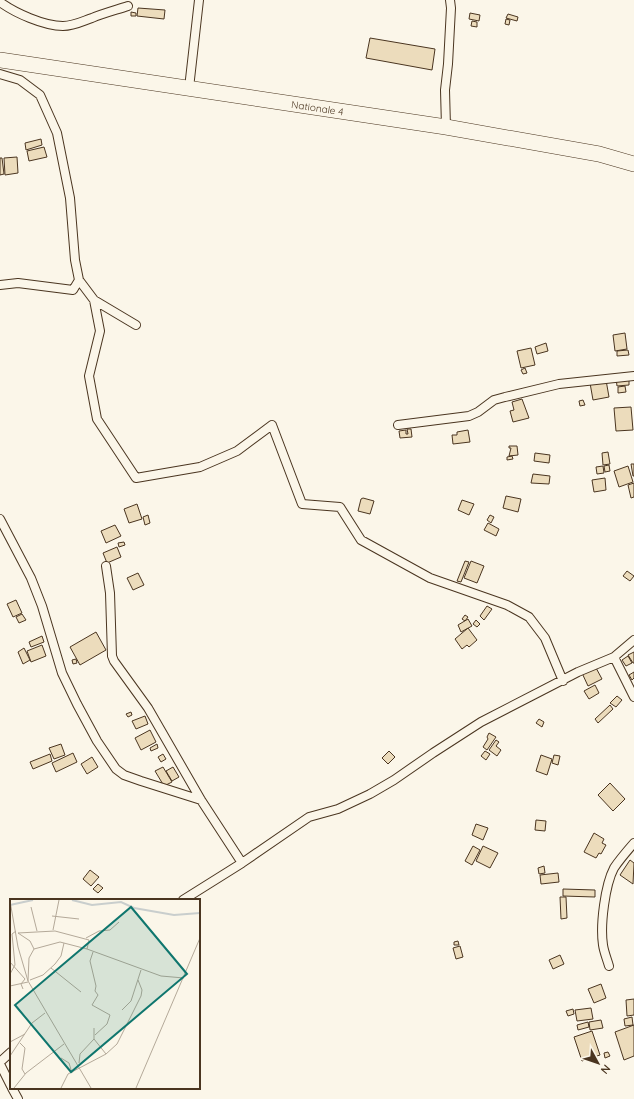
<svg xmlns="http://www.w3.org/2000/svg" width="634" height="1099" font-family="Quicksand,sans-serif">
	<rect width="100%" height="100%" fill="#fbf6e9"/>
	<path fill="#ecdcbc" stroke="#4a3520" d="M138,8L165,10L164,19L137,16Z
		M131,12L136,13V16H131Z
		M470,13L480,15L479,21L469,19Z
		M508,14L518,17L517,21L506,18Z
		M506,19L510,20L509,25L505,24Z
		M472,21L477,22V27L471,26Z
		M370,38L435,49L432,70L366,58Z
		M41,139L42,145L26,150L25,143Z
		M44,147L47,157L29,161L27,151Z
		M17,157L18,173L5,175L4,158Z
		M0,158H2L4,174L0,175Z
		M625,333L627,349L615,351L613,335Z
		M546,343L548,351L537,354L535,347Z
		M531,348L535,365L521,368L517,351Z
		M628,350L629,355L617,356V351Z
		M525,368L527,373L523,374L521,370Z
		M629,377V385L617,386L616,378Z
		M606,380L609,397L593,400L590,383Z
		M625,386L626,392L618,393V387Z
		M522,399L529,418L513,422L510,411L514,410L512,402Z
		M583,400L585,405L580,406L579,401Z
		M631,407L633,430L616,431L614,408Z
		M407,429H411L412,437L400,438L399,431L406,430V434H408Z
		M468,430L470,442L453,444L452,435H457V432Z
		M509,446H517L518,455L509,456L511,448H509Z
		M608,452L610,464L603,465L602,453Z
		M535,453L550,455L549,463L534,461Z
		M512,456L513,459L507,460V457Z
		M631,464H634V476H633Z
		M609,465L610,471L605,472L604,466Z
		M603,466L604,473L597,474L596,467Z
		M628,466L633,482L619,487L614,471Z
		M533,474L550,476L549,484L531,483Z
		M605,478L606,490L594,492L592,480Z
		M634,483V497L631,498L628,485Z
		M506,496L521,499L518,512L503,508Z
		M363,498L374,501L370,514L358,511L361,499Z
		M462,500L474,504L469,515L458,510Z
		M137,504L142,519L129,523L124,509Z
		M148,515L150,523L145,525L143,517Z
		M490,515L494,517L491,523L487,520Z
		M488,523L499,529L496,536L484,530Z
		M115,525L121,536L106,543L101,531Z
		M124,542L125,545L119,547L118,543Z
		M117,547L121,557L107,563L103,553Z
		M465,561L469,562L461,582L457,581Z
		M471,561L484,566L477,583L464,578Z
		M627,571L634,576L630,581L623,576Z
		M138,573L144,585L133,590L127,578Z
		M16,600L22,613L13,617L7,604Z
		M487,606L492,609L484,620L480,616Z
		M22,614L26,620L19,623L16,617Z
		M465,615L468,617L465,621L462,619Z
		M468,619L472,626L461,632L458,625Z
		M476,620L480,624L477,627L473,624Z
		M468,628L477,640L469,647L467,645L462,649L455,639Z
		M96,632L106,650L80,665L70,647Z
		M42,636L44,642L31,647L29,642Z
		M42,645L46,656L31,662L27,651Z
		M24,648L30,660L23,664L18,652Z
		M634,652V663H633L628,655Z
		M628,656L632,663L626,666L622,660Z
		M76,659L77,663L73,664L72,660Z
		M595,666L602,679L588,686L582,673Z
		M634,672V678L632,680L629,675Z
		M595,685L599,693L589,699L584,691Z
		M617,696L622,700L616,707L610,703Z
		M610,705L613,709L598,723L595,719Z
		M131,712L132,715L128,717L126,714Z
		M145,716L148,724L136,729L132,721Z
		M539,719L544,722L542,727L536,723Z
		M150,730L156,742L141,750L135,738Z
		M489,733L496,737L487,750L483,747L488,739L487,737Z
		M496,740L499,742L496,746L501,750L497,756L489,750Z
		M61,744L65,755L54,759L49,748Z
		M157,744L158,748L151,751L150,748Z
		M389,751L395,757L388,764L382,758Z
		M485,751L490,754L486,760L481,756Z
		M73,753L77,762L56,772L52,763Z
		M50,754L52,761L33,769L30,762Z
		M163,754L166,759L161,762L158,757Z
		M541,755L552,759L547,775L536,771Z
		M554,755L560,756L558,765L552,763Z
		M92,757L98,767L87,774L81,764Z
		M163,767L172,782L164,786L155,771Z
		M173,767L179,777L172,781L166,771Z
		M610,783L625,799L613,811L598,795Z
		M536,820L546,821L545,831L535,830Z
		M476,824L488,828L483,840L472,835Z
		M594,833L604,839L602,843L606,845L601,854L599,853L596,858L584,852Z
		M473,846L480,850L472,865L465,861Z
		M483,846L498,853L490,868L476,861Z
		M630,860L634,863L633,884L620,875Z
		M544,866L545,873L539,874L538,868Z
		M90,870L99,877L91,886L83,879Z
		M558,873L559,882L541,884L540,875Z
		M98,884L103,888L98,893L93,889Z
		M563,889L595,890V897L563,896Z
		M560,897H566L567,918L561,919Z
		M458,941L459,945H454V942Z
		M460,946L463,957L456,959L453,948Z
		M560,955L564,964L553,969L549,960Z
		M601,984L606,998L594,1003L588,989Z
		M634,999V1015L627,1016L626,1000Z
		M591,1008L593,1019L577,1021L575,1010Z
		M573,1009L574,1014L568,1016L566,1011Z
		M632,1017L633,1025L625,1026L624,1019Z
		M601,1020L603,1028L590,1030L589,1022Z
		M588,1022L589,1027L578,1030L577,1025Z
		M634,1025V1056L624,1060L615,1032Z
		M592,1031L600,1055L582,1061L574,1037Z
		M608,1052L610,1056L605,1058L604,1053Z"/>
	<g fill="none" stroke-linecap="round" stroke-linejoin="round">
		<g stroke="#4a3520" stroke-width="10">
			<path id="street" d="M0,2C15,13 44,26 63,26C74,26 83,21 92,18C104,13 116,10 128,6
				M0,74L20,80L40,95L57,133L70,198L75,260L79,280L94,300L136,325
				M189,88L199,0
				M446,127L445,90L448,64L451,8L450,0
				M0,285L18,283L73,290L79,280
				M94,300L100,331L89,376L97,419L136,478L200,467L237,451L272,425L302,504L340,507L361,540L430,578L507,605L529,617L545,638L563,681
				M398,425L469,416L478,412L494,400L505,397L559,384L634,376
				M0,519L31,578L42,606L62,673L77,704L97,741L116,769L124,775L141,781L201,800
				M106,566L110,593L112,656L114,661L148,708L201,800L242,863
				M614,657L634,697
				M183,900L242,863L309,817L338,809L370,794L394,780L433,753L481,722L578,672L614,657L634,640
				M609,966C607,959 604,952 603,945C600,925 605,885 614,868C620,859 627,851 634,843
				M0,1062L11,1052
				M0,1064L11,1086
				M12,1088L18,1099"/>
		</g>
		<g stroke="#4a3520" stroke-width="16">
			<g id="highway">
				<path id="s1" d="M0,60L446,127L599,154L634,164"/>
			</g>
		</g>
		<use href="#street" stroke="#fbf6e9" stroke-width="8"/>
		<use href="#highway" stroke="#fbf6e9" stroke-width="15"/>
	</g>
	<g text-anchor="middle" stroke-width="3" stroke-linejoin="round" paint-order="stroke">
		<g font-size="10" fill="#4a3520" stroke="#fbf6e9">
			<text dy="4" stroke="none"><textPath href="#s1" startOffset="321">Nationale 4</textPath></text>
		</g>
	</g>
	<g transform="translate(10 899)">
		<rect width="190" height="190" fill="#fbf6e9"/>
		<path fill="none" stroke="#c9cecd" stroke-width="2" d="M62,1L82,6L111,3L124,9L164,16L190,14M0,6L23,1"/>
		<path fill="none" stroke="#b4a999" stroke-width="1" d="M0,2L8,48L18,82L81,189M21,8L27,32M42,17L69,20M43,31L49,1M76,39L89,32L100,31L109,23M24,50L20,42L8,34L45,32L79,41L77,50M83,53L80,62L86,87L85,92L88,96L82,106L100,116L97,125L85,136M0,63L15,80L11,85L13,90M41,69L71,93M0,75L5,66L2,35L6,32M20,81L33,76L45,65L51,57L54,44M18,82L19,59L24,50L50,43L77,50L151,77L174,79M0,87L18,83M112,111L121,102L131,71M84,140L96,155M0,143L15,135M10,144L15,149L12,170L15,175M0,157L22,124L35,114M51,159L59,164L62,174M69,164L70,155L84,140V129M4,189L16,174L54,145M51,189L58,175L96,155L107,145L131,97L132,91L128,81M126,189L190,39"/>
		<path fill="#0f766e" fill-opacity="0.15" stroke="#0f766e" stroke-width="2" d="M121,8L177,75L61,173L5,106Z"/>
		<rect width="190" height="190" fill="none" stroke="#4a3520" stroke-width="2"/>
	</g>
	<g transform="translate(598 1063) rotate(130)" stroke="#fbf6e9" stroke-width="3" paint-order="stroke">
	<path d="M0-3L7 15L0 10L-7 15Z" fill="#4a3520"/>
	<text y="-6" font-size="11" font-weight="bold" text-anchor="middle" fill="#4a3520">N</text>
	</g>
</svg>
